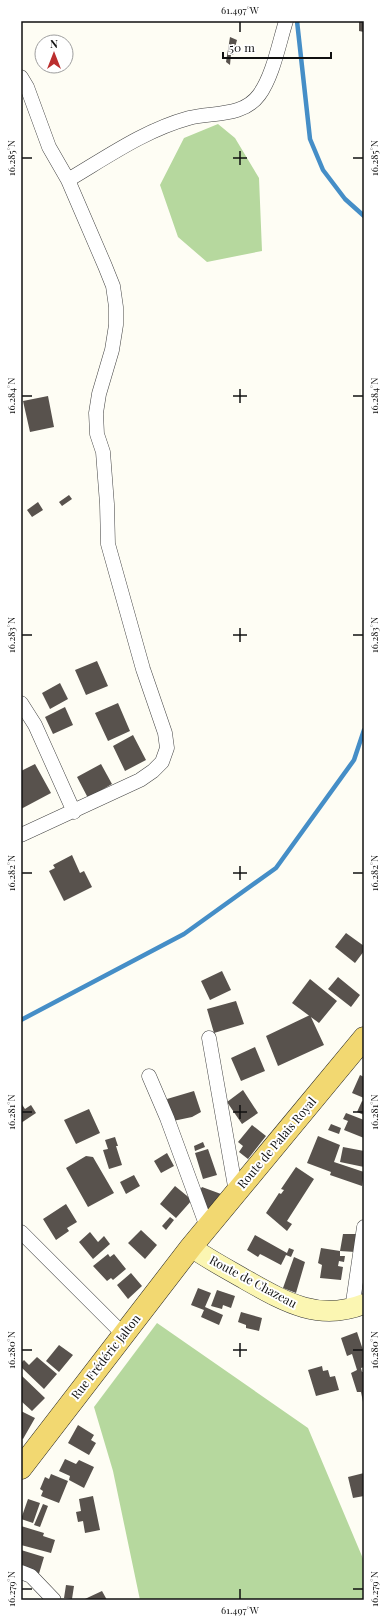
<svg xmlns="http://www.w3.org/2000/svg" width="385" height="1621" font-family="'Playfair Display',serif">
	<rect width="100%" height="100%" fill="#fefdf4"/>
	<path fill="#b6d89e" d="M218,124L235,138L259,178L262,251L207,262L178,237L160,185L184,138Z
		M157,1323L308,1428L364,1561V1600H140L113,1471L94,1407Z"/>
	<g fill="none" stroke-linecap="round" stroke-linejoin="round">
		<path stroke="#458ec7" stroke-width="4.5" d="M297,21L310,139L323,170L345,199L364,216
			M21,1020L184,934L276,868L354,760L364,730"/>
	</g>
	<path fill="#58524d" d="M359,21H364V32L359,31Z
		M230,37L237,40L233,55L231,54L230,65L226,62Z
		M48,396L54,427L30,432L23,401Z
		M69,495L72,499L62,506L59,502Z
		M38,502L43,510L32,517L27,510Z
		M97,661L108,686L86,695L75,670Z
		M60,683L68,699L50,709L42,693Z
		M118,703L130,731L108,741L95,713Z
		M65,707L73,725L53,734L45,717Z
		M133,735L146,760L125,771L113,746Z
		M35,764L51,793L21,809V771Z
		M101,764L112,784L88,798L77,777Z
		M72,855L80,873L84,871L92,887L64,901L49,871L55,868L53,865Z
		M346,933L364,946V951L355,963L335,947Z
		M222,971L231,990L210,1000L201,981Z
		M338,977L360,995L351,1007L328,989Z
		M310,979L337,1001L319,1023L292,1003Z
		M236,1001L244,1024L214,1033L207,1009Z
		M310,1015L324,1045L278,1066L266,1036Z
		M255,1047L265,1071L241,1081L231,1058Z
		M360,1075L364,1077V1098L352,1093Z
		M243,1090L258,1113L242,1124L227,1102Z
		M194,1091L201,1112L192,1117L173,1121L167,1099Z
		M362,1101L364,1102V1115L357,1112Z
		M21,1103L25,1109L31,1105L36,1113L21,1123Z
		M89,1109L100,1133L76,1144L64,1120Z
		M346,1113L364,1120V1138L344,1130L348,1121L343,1119Z
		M331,1124L341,1128L339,1134L328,1130Z
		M252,1125L266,1136L248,1159L239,1152L243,1146L238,1142Z
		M318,1136L340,1145L334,1162L364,1172L362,1186L330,1175L331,1172L307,1163Z
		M115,1137L118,1146H116L122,1165L109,1169L103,1150L108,1149L105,1140Z
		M203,1142L205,1147L195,1151L194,1146Z
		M343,1147L364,1151V1167L340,1162Z
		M208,1149L217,1175L203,1179L195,1153Z
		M167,1153L174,1166L161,1173L154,1161Z
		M86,1156L93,1157L114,1193L88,1207L66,1168Z
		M296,1167L314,1179L287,1221L292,1224L287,1231L266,1213L279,1193L281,1194L284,1190L281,1189Z
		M134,1175L140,1186L126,1194L120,1182Z
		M175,1186L192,1200L176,1218L160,1204Z
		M202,1187L221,1194L208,1210L196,1195Z
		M66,1204L77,1222L67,1228L69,1231L56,1240L43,1219Z
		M170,1217L174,1220L166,1230L162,1226Z
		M141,1230L157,1245L145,1259L128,1243Z
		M90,1232L98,1242L104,1236L110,1244L93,1259L79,1242Z
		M343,1234H358L355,1252L340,1251Z
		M255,1235L287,1253L289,1248L294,1250L291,1257L286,1255L281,1265L264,1256L260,1254L258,1257L247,1250Z
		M321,1248L340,1251V1256H345L344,1262L339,1261L338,1266L343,1267L341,1280L320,1278L322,1265L318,1263Z
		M108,1254L110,1257L114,1254L126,1269L113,1280L111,1278L107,1281L93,1266Z
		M294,1257L305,1262L296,1293L283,1288Z
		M131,1273L142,1286L128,1299L117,1285Z
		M198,1288L211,1293L205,1307L223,1315L219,1325L201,1317L204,1310L191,1305Z
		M217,1290L235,1296L231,1308L223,1305L222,1309L211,1306Z
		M241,1312L262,1318L259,1331L246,1328V1325L238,1322Z
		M357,1332L364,1353V1367L361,1368L362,1372H364L363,1402L361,1392H357L351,1373L357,1370L352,1354L347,1356L341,1338Z
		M59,1345L73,1355L59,1372L46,1361Z
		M37,1357L57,1374L44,1389L21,1367V1363L24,1360L29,1365Z
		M322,1366L323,1371L328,1370L330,1377L335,1376L339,1390L316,1396L308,1370Z
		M21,1375L45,1398L32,1411L21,1401Z
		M21,1411L35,1418L23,1439L21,1438Z
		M78,1425L94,1435L91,1440L96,1443L89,1455L68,1443Z
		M65,1459L76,1464L79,1460L94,1467L84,1488L69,1480L70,1476L59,1471Z
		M364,1473V1496L353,1498L348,1477Z
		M51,1474L68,1481L59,1503L41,1496L43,1491L40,1489L45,1477L49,1479Z
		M93,1496L100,1530L85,1533L83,1521L78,1522L76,1512L81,1511L79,1499Z
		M28,1499L40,1503L33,1523L21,1519Z
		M43,1504L48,1506L40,1527L34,1525Z
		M21,1526L44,1533L43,1536L55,1540L51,1553L21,1545Z
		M21,1550L44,1557L38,1577L21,1572Z
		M66,1585L74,1586L72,1599L64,1598Z
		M102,1591L107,1600H83L87,1598Z"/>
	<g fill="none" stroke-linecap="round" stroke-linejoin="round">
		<g stroke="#434343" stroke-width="15">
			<path id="minor" d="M21,77L27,87L49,147L68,180L105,266L113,286L116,307V325L112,350L99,394L96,413L97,434L103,452L107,504L108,544L143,669L165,733L167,748L162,762L153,771L140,780L21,835
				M68,180C107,157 145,130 189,118C213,112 243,117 259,95C273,76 279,43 286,21
				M21,703L35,725L74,812
				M209,1038L236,1192
				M149,1076L167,1118L207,1227
				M21,1232L124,1335
				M352,1309L364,1227
				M21,1572L31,1576L54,1600"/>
		</g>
		<g stroke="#323232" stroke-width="21">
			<path id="secondary" d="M191,1247C208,1259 227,1269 246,1280C285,1302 319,1322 364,1304"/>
		</g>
		<g stroke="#212121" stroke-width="23">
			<path id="primary" d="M21,1468L191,1247L364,1038"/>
		</g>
		<use href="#minor" stroke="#fff" stroke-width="14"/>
		<use href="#secondary" stroke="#fbf6b2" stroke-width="20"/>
		<use href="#primary" stroke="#f2d871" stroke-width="22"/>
	</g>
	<path fill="none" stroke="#101010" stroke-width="1.5" d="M240,22V32M240,151V165M22,158H32M233,158H247M353,158H363M240,389V403M22,396H32M233,396H247M353,396H363M240,628V642M22,635H32M233,635H247M353,635H363M240,866V880M22,873H32M233,873H247M353,873H363M240,1105V1119M22,1112H32M233,1112H247M353,1112H363M240,1343V1357M22,1350H32M233,1350H247M353,1350H363M22,1589H32M240,1589V1599M353,1589H363"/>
	<g text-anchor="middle" stroke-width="4" stroke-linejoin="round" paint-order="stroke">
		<g font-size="12" fill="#101010" stroke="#fff">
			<text transform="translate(277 1143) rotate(-50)" y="4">Route de Palais Royal</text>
			<text transform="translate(253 1282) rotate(28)" y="4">Route de Chazeau</text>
			<text transform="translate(106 1357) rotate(-52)" y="4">Rue Frédéric Jalton</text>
		</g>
	</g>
	<rect width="385" height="1621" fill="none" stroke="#ffffff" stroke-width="44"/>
	<g transform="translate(54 54)"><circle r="19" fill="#ffffff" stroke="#9f9f9f"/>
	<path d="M0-3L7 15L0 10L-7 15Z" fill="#bb2e2e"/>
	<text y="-6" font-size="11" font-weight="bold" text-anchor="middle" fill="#101010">N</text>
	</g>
	<path d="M223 52v6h108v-6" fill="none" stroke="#101010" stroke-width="2"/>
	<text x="229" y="52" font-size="12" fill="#101010" stroke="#ffffff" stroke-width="3" paint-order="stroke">50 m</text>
	<rect x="22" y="22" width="341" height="1577" fill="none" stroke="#101010" stroke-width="1.5"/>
	<g font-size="10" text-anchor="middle" fill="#101010">
		<text x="240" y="14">61.497°W</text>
		<text transform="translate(11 158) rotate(-90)" y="4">16.285°N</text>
		<text transform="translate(374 158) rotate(-90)" y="4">16.285°N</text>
		<text transform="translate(11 396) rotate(-90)" y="4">16.284°N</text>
		<text transform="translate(374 396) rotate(-90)" y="4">16.284°N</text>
		<text transform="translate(11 635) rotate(-90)" y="4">16.283°N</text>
		<text transform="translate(374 635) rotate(-90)" y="4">16.283°N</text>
		<text transform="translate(11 873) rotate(-90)" y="4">16.282°N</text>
		<text transform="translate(374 873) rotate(-90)" y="4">16.282°N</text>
		<text transform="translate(11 1112) rotate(-90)" y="4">16.281°N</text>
		<text transform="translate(374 1112) rotate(-90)" y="4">16.281°N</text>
		<text transform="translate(11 1350) rotate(-90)" y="4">16.280°N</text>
		<text transform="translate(374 1350) rotate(-90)" y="4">16.280°N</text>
		<text transform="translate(11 1589) rotate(-90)" y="4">16.279°N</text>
		<text transform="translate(374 1589) rotate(-90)" y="4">16.279°N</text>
		<text x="240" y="1614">61.497°W</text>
	</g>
</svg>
